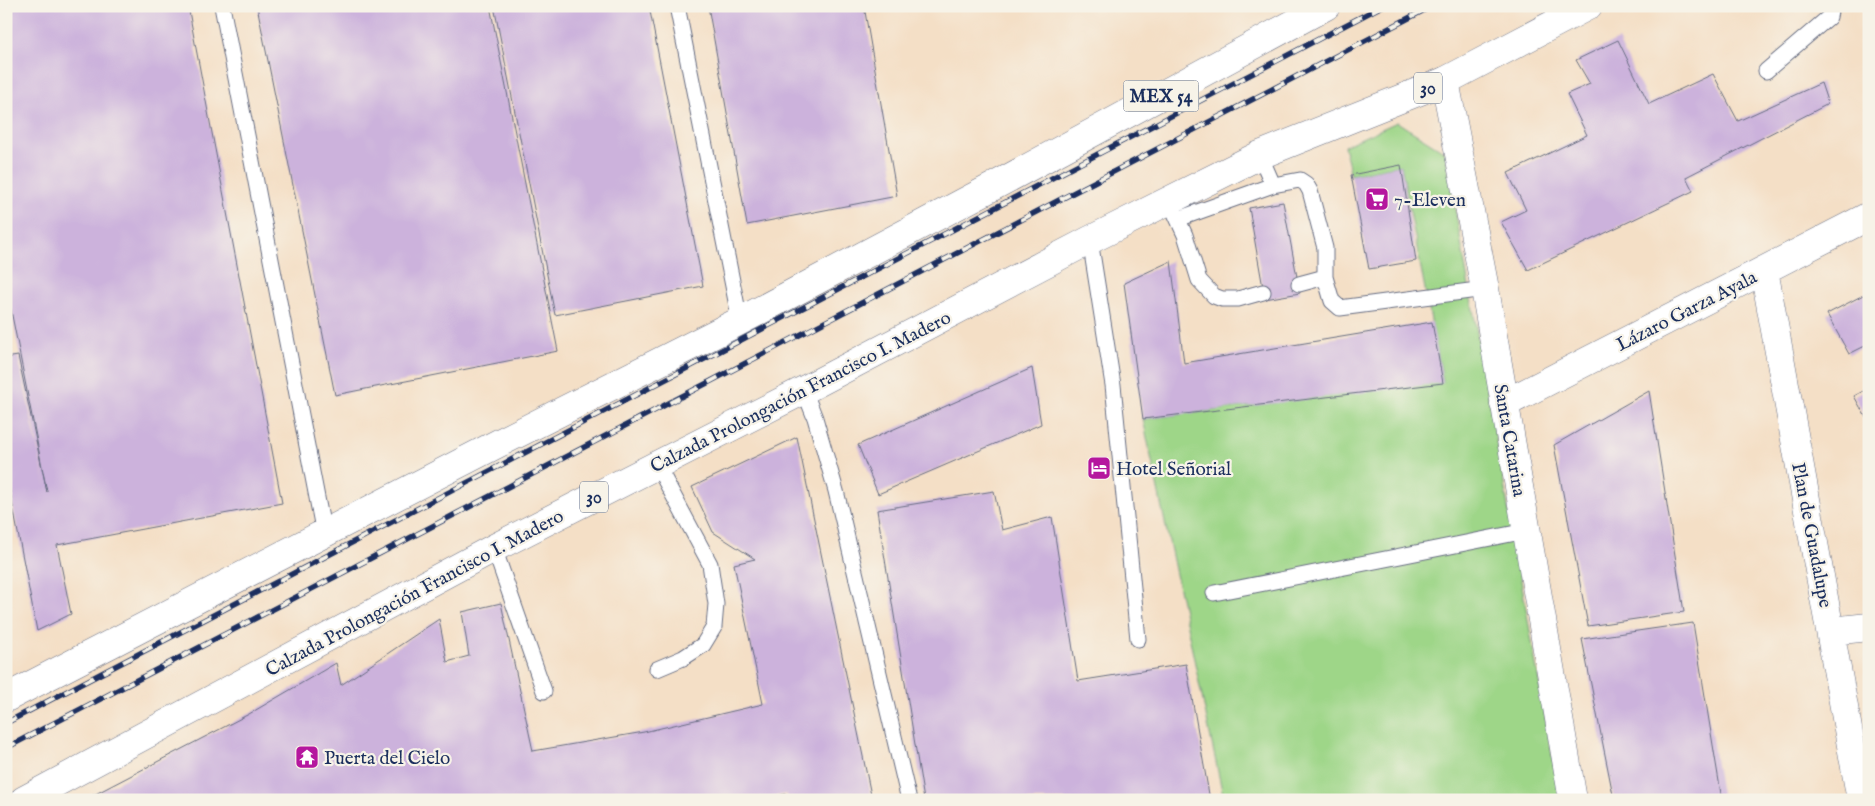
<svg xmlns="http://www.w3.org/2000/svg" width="1875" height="806" font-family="'IM FELL English',serif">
	<rect width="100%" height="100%" fill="#f7f3e8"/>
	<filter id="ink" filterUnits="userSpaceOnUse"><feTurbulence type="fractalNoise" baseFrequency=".02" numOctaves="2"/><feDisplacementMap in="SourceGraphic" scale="10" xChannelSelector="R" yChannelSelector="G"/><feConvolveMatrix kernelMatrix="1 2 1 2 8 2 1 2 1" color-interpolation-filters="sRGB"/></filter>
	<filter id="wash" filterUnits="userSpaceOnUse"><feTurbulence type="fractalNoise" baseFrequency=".0096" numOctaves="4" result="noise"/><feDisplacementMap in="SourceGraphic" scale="20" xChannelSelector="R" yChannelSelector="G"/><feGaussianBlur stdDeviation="1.12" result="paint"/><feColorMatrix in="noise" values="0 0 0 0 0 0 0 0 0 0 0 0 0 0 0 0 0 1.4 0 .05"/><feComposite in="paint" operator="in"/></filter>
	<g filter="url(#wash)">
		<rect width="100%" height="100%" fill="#f4dfc6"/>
		<path fill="#9ed688" stroke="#5c8273" d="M1397,122L1445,152L1560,800H1224L1143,419L1443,382L1401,165L1351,175L1344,146Z"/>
		<g id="blocks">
			<path fill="#ccb2dc" d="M6,6H188L282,503L57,545L71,614L37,631L6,471V358L18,356L47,492L6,285Z
				M257,6H490L558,351L335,395Z
				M494,6H649L703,286L555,315Z
				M708,6H864L897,196L747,225Z
				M1618,40L1649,104L1713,74L1738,121L1821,83L1828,104L1686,177L1693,191L1528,270L1501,222L1526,210L1508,173L1587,135L1567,94L1590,84L1576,60Z
				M1401,165L1416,261L1369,269L1351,175Z
				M1283,202L1300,293L1265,299L1249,208Z
				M1171,261L1184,363L1432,322L1443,383L1143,419L1124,283Z
				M1869,292V344L1849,354L1827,314Z
				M1032,368L1041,424L878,494L858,445Z
				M1869,388V423L1854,396Z
				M1649,391L1684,612L1588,626L1554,445Z
				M797,437L872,800H788L786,794L761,800H84L249,714L336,663L341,685L439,619L447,662L469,656L462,612L501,603L533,751L644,732L763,704L734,564L755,559L713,532L692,487Z
				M994,491L1002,530L1052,517L1078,681L1186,664L1210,800H924L877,510Z
				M1693,623L1722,800H1614L1582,639Z"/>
		</g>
	</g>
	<g filter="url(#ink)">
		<use href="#blocks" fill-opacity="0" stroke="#676d82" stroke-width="1"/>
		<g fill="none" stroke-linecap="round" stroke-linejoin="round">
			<g stroke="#676d82" stroke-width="17">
				<path id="lane" d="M222,6L324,534
					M677,6L740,321
					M1766,71L1829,17L1831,6
					M1260,155L1273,185
					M1174,211L1185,235L1199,280L1214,296L1222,299H1238L1263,292
					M1178,219L1273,185L1300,180L1306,184L1310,191L1325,248V277L1332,301L1340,308L1485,289
					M1090,240L1113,385L1138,639
					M1299,284L1325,277
					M804,390L815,418L836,491L909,800
					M657,465L710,564L716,604L714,627L703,645L683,658L657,669
					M494,548L544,691
					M1214,593L1526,531"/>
			</g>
			<g stroke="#676d82" stroke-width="29">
				<path id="street" d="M1445,81L1485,289L1573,800
					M1764,270L1861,800
					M1504,404L1869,216
					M1831,631L1869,627"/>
			</g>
			<g stroke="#676d82" stroke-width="29">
				<path id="primary" d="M6,698L499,443L740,321L996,185L1326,6
					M24,800L494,548L804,390L1090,240L1260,155L1445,81L1588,6"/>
			</g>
			<use href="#lane" stroke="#fff" stroke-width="15"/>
			<use href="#street" stroke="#fff" stroke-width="28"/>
			<use href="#primary" stroke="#fff" stroke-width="28"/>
			<g stroke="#1b2f5e" stroke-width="5.5">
				<path id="rail" d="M6,723L1382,6
					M6,748L1432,6"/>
			</g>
			<use href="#rail" stroke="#f7f3e8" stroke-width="4" stroke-dasharray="11" stroke-linecap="butt"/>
		</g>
	</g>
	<defs>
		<g id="supermarket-square" transform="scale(1.25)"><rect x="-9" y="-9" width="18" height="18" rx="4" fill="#b5179e" stroke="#f7f3e8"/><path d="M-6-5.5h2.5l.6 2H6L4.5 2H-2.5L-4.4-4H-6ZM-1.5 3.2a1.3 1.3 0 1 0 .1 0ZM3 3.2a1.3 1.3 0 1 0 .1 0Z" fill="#fff"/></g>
		<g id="hotel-square" transform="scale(1.25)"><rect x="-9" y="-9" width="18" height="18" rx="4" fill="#b5179e" stroke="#f7f3e8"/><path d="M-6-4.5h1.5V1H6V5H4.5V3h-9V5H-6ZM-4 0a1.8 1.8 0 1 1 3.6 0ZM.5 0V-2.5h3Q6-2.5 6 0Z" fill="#fff"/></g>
		<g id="temple-square" transform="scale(1.25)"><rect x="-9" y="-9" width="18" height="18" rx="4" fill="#b5179e" stroke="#f7f3e8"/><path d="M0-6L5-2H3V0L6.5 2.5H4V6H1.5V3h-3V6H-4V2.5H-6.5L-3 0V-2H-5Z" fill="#fff"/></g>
	</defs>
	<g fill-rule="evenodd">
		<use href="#supermarket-square" x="1377" y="199"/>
		<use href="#hotel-square" x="1099" y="468"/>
		<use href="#temple-square" x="307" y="757"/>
	</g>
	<g text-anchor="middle" stroke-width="4.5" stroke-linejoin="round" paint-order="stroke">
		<g fill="#f7f3e8" stroke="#5d6a87" stroke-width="1">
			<rect x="1414" y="72.5" width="28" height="31" rx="4"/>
			<rect x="1123.5" y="80.5" width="75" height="31" rx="4"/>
			<rect x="580" y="481.5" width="28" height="31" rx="4"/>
		</g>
		<g font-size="18" font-weight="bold" fill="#1b2f5e">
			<text x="1428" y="94">30</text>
			<text x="1161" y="102">MEX 54</text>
			<text x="594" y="503">30</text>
		</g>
		<g font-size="19" fill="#1b2f5e" stroke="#f7f3e8" text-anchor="start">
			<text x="1394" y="206">7-Eleven</text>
			<text x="1116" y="475">Hotel Señorial</text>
			<text x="324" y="764">Puerta del Cielo</text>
		</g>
		<g font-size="19" fill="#1b2f5e" stroke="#f7f3e8">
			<text transform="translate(1686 310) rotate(-27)" y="7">Lázaro Garza Ayala</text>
			<text transform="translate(800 391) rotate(-27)" y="7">Calzada Prolongación Francisco I. Madero</text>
			<text transform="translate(1511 440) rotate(80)" y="7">Santa Catarina</text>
			<text transform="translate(1813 535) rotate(79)" y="7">Plan de Guadalupe</text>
			<text transform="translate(414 592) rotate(-28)" y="7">Calzada Prolongación Francisco I. Madero</text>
		</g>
	</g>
	<rect width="1875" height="806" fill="none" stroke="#f7f3e8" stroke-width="25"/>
</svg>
